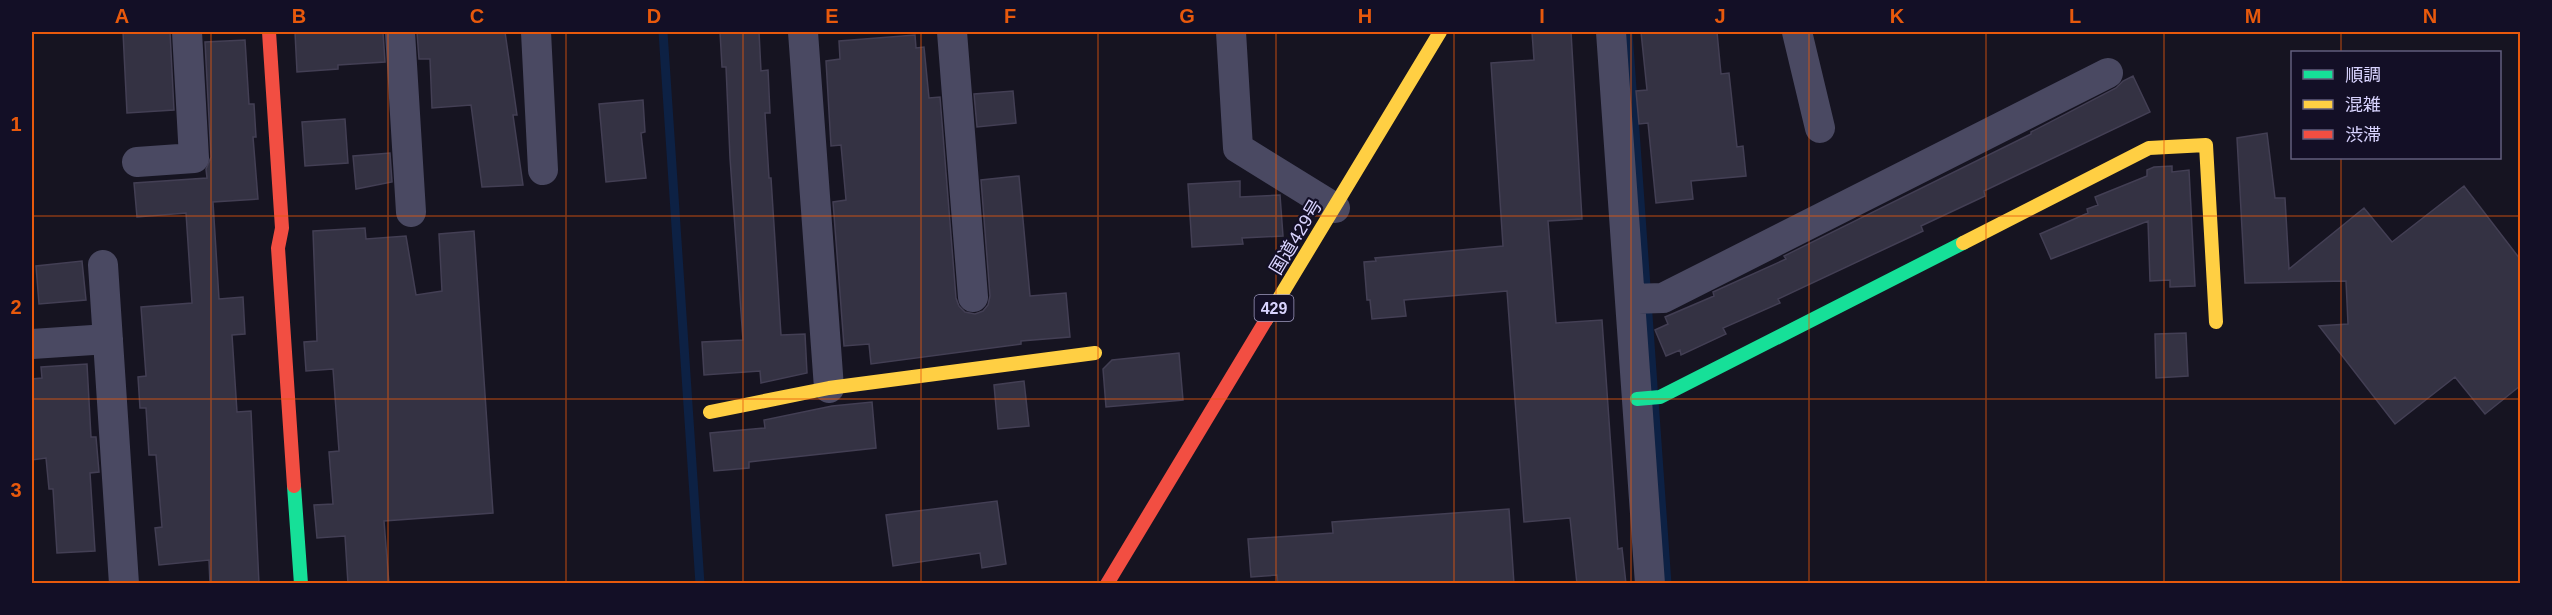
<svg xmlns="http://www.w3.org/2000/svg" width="2552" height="615" font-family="Arial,'Noto Sans JP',sans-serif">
	<rect width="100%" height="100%" fill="#161421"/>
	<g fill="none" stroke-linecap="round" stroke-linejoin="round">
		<path stroke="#0d2144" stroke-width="9" d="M663,32L700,584
			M1628,32L1667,584"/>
	</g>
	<path fill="#343243" stroke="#433f54" stroke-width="1.5" d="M123,32H170L174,110L127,113Z
		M295,32H383L385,62L338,65V69L297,72Z
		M417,32H505L517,115H513L523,185L482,187L471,105L432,108L430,59H419Z
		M720,32H759L761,71L768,70L770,113H765L769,178H771L781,335L805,334L807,373L761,383L760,371L704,375L702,342L743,340L730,158L726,67H722Z
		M1532,32H1571L1582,219L1548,221L1556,323L1602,320L1618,549L1622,548L1626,584H1577L1570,518L1524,522L1507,291L1404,300L1406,316L1372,319L1370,300H1367L1364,262L1376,261L1375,258L1503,246L1491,63L1534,60Z
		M1641,32H1717L1721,74L1729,73L1737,147L1743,146L1746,176L1691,181L1693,199L1656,203L1648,123L1639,124L1636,91L1647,90Z
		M915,35L916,48L924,47L929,98L940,97L956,298L959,306L965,312L975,314L983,311L988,305L990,296L981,180L1019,176L1030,296L1066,293L1070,337L1021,341V344L871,364L869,344L844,346L833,202L846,200L841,145L831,146L826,61L840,59L839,41Z
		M245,40L249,104H254L256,137H253L258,199L213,202L219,299L243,297L245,334L232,335L237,412L251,411L259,584H210L209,560L159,565L155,528L162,527L156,455H149L146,408H140L138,377L146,376L141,307L192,303L186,213L137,217L134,183L207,178L206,169L211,157L205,42Z
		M2133,76L2150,112L1984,191L1985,196L1921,226L1923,231L1778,299L1780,303L1723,328L1726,334L1681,355L1680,350L1666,356L1655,330L1668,324L1665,317L1714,296L1713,292L1786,259L1784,256L2031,134V132L2116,88L2123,81Z
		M1013,91L1016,123L977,127L974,94Z
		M643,100L645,132L641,133L646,178L606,182L599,104Z
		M345,119L348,163L305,166L302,122Z
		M2267,133L2275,198H2285L2289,269L2364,208L2392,242L2464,186L2520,259V386L2485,414L2455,377L2395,424L2319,326L2348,324L2346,281L2245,283L2237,138Z
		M390,153L392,182L356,189L353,156Z
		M2172,166V172L2189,170L2195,286L2170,287V280L2150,281L2148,221L2051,259L2040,234L2088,213L2087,209L2098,205L2095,197L2147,176V170L2154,167Z
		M1240,181V197L1280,195L1283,236L1242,238L1243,244L1192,247L1188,184Z
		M365,228L366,239L406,236L416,295L442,291L439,234L474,231L493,513L384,521L389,584H348L345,536L317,538L314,505L333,504L329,452L339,451L333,369L306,371L304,342L317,341L313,231Z
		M82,261L86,300L39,304L36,266Z
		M2186,333L2188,376L2156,378L2155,334Z
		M1179,353L1183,400L1106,407L1103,369L1112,360Z
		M87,364L91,437H96L99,472L90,473L95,551L57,553L53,489H49L46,458L32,460V379L42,378L41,367Z
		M1024,381L1029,426L998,429L994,385Z
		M872,402L876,448L749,462V468L714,471L710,433L765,428L764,420L832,406Z
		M997,501L1006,564L982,568L980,553L893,566L886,515Z
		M1509,509L1514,584H1278L1277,575L1251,577L1248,539L1333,533L1332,522Z"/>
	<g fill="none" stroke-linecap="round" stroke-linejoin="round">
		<path stroke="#4a4962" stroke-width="30" d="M400,32L411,212
			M536,32L543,170
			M803,32L829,388
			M952,32L973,297
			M1231,32L1238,148L1335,208
			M1611,32L1650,584
			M1797,32L1820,128
			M137,162L194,158L187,32
			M103,265L124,584
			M1630,299L1663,298L2108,73
			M32,344L108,339"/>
		<path stroke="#16e098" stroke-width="14" d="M1637,399L1660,397L1963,243
			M294,486L301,584"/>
		<path stroke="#ffcf43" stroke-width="14" d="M1963,243L2149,148L2206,145L2216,322
			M1266,320L1440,32
			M710,412L829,388L1095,353"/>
		<path stroke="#f24e42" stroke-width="14" d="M269,32L282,228L278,248L294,486
			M1107,584L1266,320"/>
	</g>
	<path fill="none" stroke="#e8590c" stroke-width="1.5" stroke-opacity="0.55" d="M211,32V584M388,32V584M566,32V584M743,32V584M921,32V584M1098,32V584M1276,32V584M1454,32V584M1631,32V584M1809,32V584M1986,32V584M2164,32V584M2341,32V52M2341,158V584M32,216H2520M32,399H2520"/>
	<g text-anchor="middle" stroke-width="4.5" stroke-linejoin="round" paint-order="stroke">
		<rect fill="#130f26" stroke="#9e99be" stroke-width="1.5" x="1254.5" y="295" width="39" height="26" rx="4.5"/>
		<g font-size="16" font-weight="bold" fill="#d9d4ff">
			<text x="1274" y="314">429</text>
		</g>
		<g font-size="18" fill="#d9d4ff" stroke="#130f26">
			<text transform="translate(1296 237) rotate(-59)" y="6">国道429号</text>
		</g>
	</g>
	<rect width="2552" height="615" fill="none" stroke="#130f26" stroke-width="66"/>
	<rect x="2291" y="51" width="210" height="108" fill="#130f26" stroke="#625e7d" stroke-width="1.5"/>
	<rect x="2303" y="70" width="30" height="9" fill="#16e098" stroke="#625e7d" stroke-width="1.5"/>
	<text x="2345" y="81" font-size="18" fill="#d9d4ff">順調</text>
	<rect x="2303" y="100" width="30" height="9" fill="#ffcf43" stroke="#625e7d" stroke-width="1.5"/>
	<text x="2345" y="111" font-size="18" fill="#d9d4ff">混雑</text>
	<rect x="2303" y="130" width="30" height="9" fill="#f24e42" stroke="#625e7d" stroke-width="1.5"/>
	<text x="2345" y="141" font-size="18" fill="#d9d4ff">渋滞</text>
	<rect x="33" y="33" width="2486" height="549" fill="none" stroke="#e8590c" stroke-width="2"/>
	<g font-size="20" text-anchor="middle" font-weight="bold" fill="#e8590c">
		<text x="122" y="23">A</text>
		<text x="299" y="23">B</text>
		<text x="477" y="23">C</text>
		<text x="654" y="23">D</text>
		<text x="832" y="23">E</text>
		<text x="1010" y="23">F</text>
		<text x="1187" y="23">G</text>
		<text x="1365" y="23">H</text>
		<text x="1542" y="23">I</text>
		<text x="1720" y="23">J</text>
		<text x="1897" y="23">K</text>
		<text x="2075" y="23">L</text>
		<text x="2253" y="23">M</text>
		<text x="2430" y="23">N</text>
		<text x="16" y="131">1</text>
		<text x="16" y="314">2</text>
		<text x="16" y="497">3</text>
	</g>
</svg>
